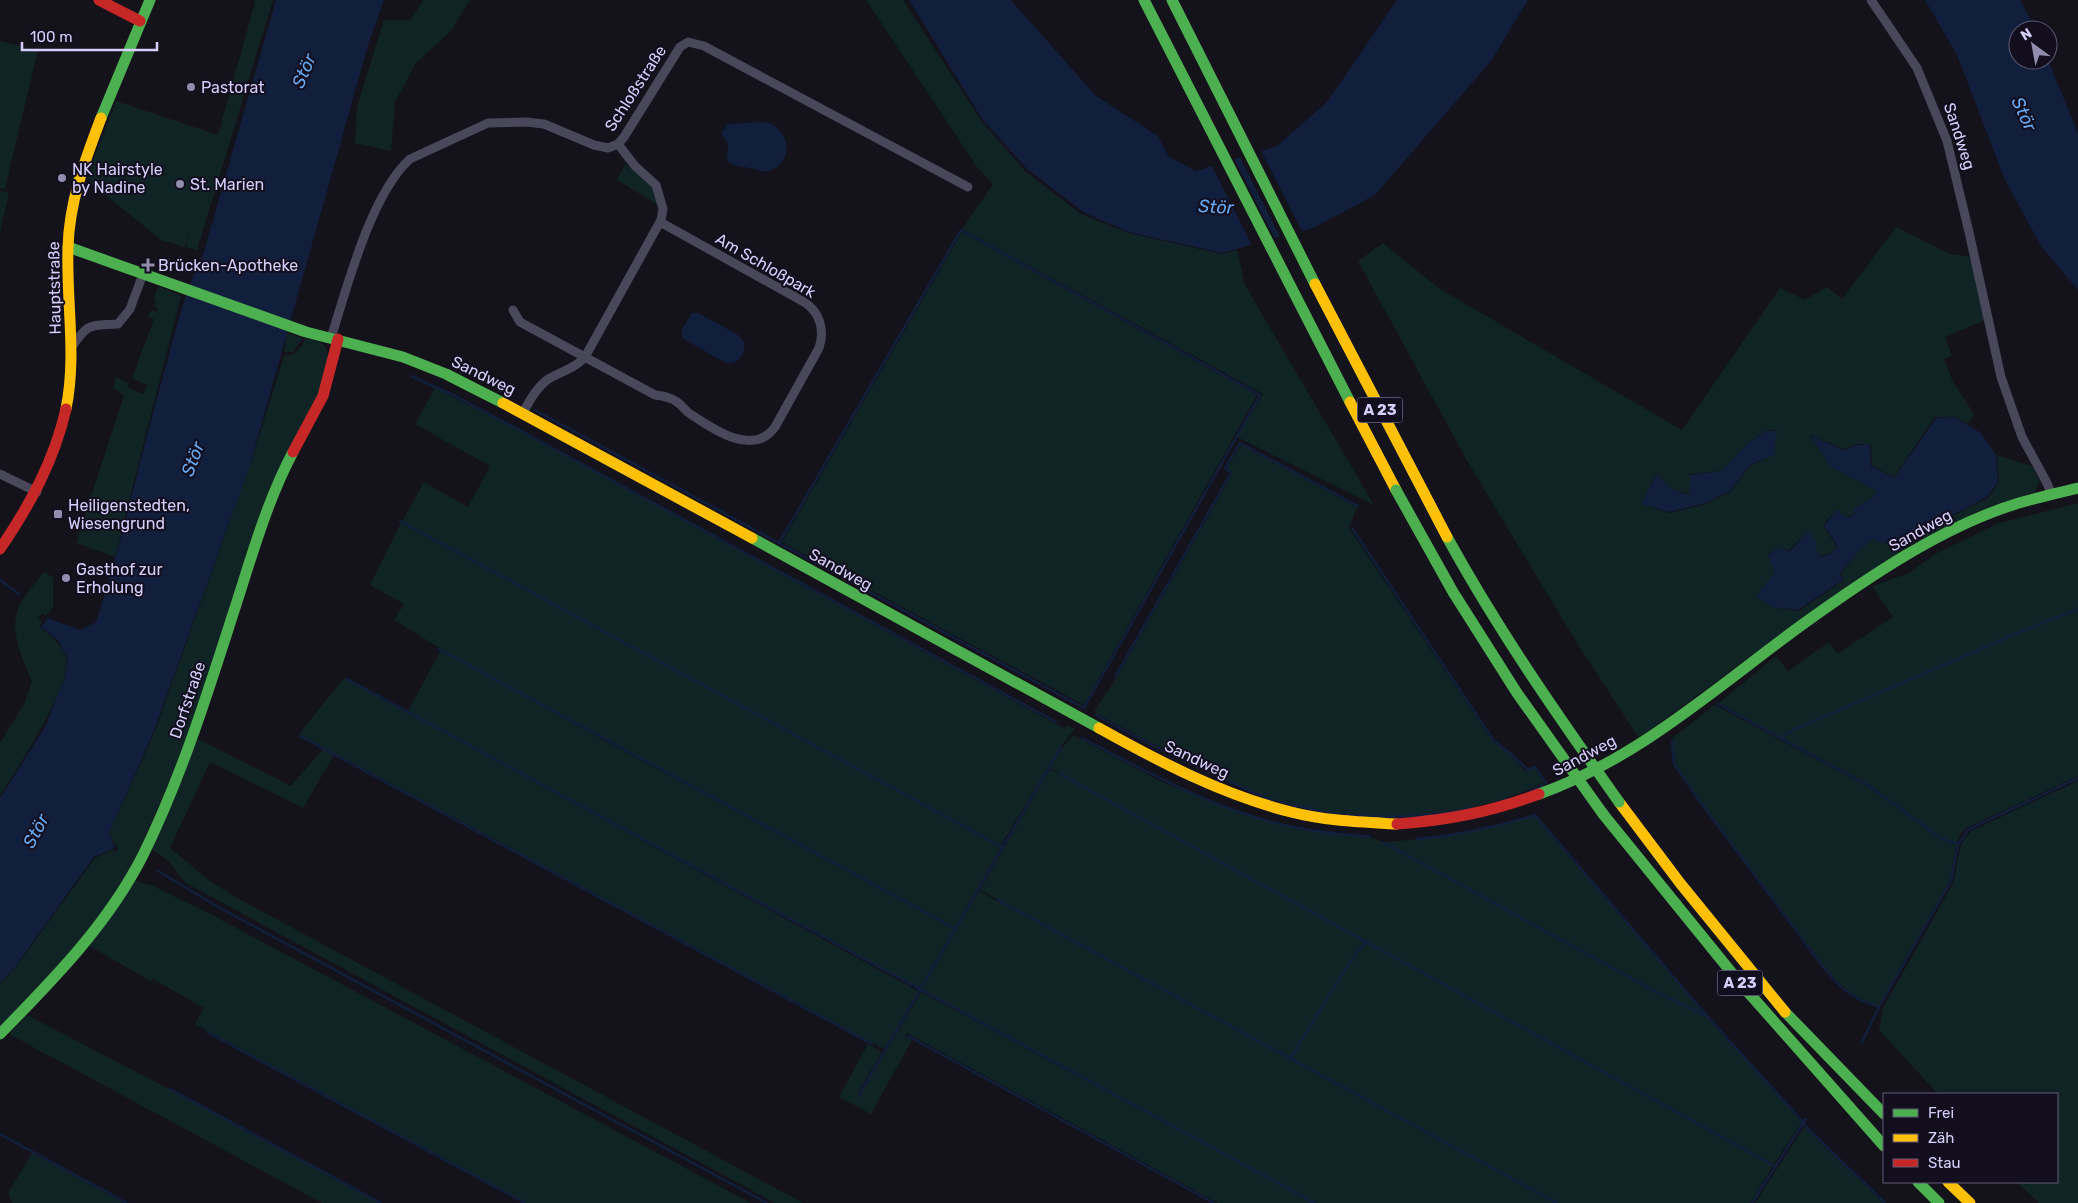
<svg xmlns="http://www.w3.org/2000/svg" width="2078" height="1203" font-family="Rubik,sans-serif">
	<rect width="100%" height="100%" fill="#14121a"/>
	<path fill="#112425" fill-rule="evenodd" d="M254,0H273L197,250L186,247L191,229L185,247L161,240L93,185L89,179V170L116,101L218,135L255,2Z
		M423,0H470L451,31L416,63L395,102L391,151L355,143L357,106L384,20H411Z
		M866,0H903L981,120L1025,171L1081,214L1128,233L1222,254L1237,250L1245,285L1374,505L1237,437L1263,394L962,229L993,184L977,167Z
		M0,41L38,50L5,189L0,188Z
		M625,164L653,186L658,205L617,180Z
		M0,191L9,193L0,233Z
		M1896,227L1950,254L1971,257L1985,320L1945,337L1952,356L1944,359L1953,382L1974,414L1968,424L1955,417H1935L1894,477L1872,466L1871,444H1857L1844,449L1810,435L1830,466L1877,491C1871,500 1864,504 1854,507L1855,513L1850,516L1844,517L1837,509L1823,525C1827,534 1834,538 1836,548L1831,553L1821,556L1816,551V541L1808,531L1789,550L1777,548L1768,554L1775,572L1756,597L1772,607L1799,611L1844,580L1841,574L1857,553L1872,539L1894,546L1988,498L1999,482L1997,455L2032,466L2040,481L2035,492L1979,511L1914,543L1851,583L1639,738L1580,648L1466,459L1358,261L1383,243L1440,289L1682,430L1780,288L1805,300L1827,287L1842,299ZM1777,430L1774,455L1750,466L1730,492L1706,504L1670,513L1641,504L1657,473L1671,489L1690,494V474L1722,471L1748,443L1764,431Z
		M962,232L1257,395L1084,705L782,542Z
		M158,286L181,296L115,557L76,543L124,395L113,388L116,377L128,383L127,387L143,394L147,385L132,378L154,319L148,317L151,310L157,312L158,309L154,306L156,302L154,297Z
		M287,333L303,338L293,352H284Z
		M305,338C322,342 329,343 328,363C327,394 301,422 291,450C265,519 239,588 214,658C193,721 171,783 142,843C135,856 130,870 122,882C89,935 45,984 0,1027V984L15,968L95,858L112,850L116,852L118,848L115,845L109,833L153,736L250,465L284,356L294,354L303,344Z
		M435,388L524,433L1065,729L1067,725L1075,729L1061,746L1001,845L402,522L424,482L468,507L490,466L415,424Z
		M1241,445L1357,507L1349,528L1493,742L1509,753L1526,772L1534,768L1544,782C1470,821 1358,825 1278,801C1257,794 1235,784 1215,774C1174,755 1134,734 1094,712L1115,680L1233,473L1227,468Z
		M2078,503V608L1793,729L1781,737L1719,703L1776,656L1788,671L1829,642L1837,654L1893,617L1872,586L1909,573L1937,553L1999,523Z
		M401,523L1001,847L955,927L608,741L441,649L394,620L404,604L370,585Z
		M44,572L53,577V607L46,616L43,613L38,618L42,622L39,626C51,636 61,643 66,658C73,685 15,772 0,796V743L24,704L32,682C23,657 7,630 20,604C26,593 36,582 44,572Z
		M2078,610V776L1968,827L1960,834L1957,843L1942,838L1870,785L1783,738L1794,730L2020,633Z
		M441,650L607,742L954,929L919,989L408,711Z
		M344,678L918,991L884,1049L299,734Z
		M1715,705L1868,787L1941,840L1956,845L1950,880L1878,1006C1852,997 1841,986 1824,966L1699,799L1676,764L1672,738Z
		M1073,735L1162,782L1236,812L1298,829L1376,839L1660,994L1707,1016L1802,1122L1774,1164L1050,768L1062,748Z
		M198,739L291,786L323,749L334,755L303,808L210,762L170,848L211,882L239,899L803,1203H775L184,882L169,861L151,849Z
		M1050,769L1364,941L1345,968L1290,1058L980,890Z
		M2078,781V1203H2039L2017,1182H2057V1094H1938L1879,1030L1883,1008L1953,883L1961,844L1971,831Z
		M1534,815L1705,1014L1661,993L1385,842C1437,838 1485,831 1534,815Z
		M135,881L153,886L214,916L751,1203H527L195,1024L204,1008L153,979L150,981L88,945Z
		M979,891L1555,1203H1317L921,991Z
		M1366,942L1773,1166L1750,1203H1559L1291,1059L1346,969Z
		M921,992L1314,1203H1218L907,1033L905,1036L912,1040L871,1114L839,1097L868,1044L882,1052L857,1094L860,1096Z
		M27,1015L173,1091L379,1203H322L9,1034Z
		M1804,1127L1884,1203H1755Z
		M32,1153L124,1203H12L8,1193Z"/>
	<path fill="#111f3c" d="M276,0H384L368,45L250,465L152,736L109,833L115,848L94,857L15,967L0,983V798L45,727L64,680L68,660L58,640L41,627L48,618L80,630L96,622C123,539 141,453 165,369C176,330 184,291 203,255Z
		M909,0H1011L1096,96L1158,136L1169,157L1196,171L1277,146L1327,102L1397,0H1528L1491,61L1375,195L1313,228L1222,253L1128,232L1083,212L1027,169L982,119Z
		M1925,0H2020L2036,29L2018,30V60H2048L2078,133V290L2041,246L2005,180L1957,55Z
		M765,122C790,127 795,163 769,171C762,173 755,169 749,168C741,166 734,167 727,161L728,144L721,133L728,124Z
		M692,313H698L738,335L745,343C744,356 738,366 724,362L682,338V329Z
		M1954,417L1981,433L1996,455L1998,482L1987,497L1894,546L1872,539L1857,553L1840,574L1843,580L1798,610L1772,607L1756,597L1775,572L1768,555L1777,548L1790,551L1808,531L1816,541V551L1821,557L1831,554L1837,548C1835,538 1828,534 1824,526L1837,509L1844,517H1850L1855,514L1854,507C1865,504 1872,500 1877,491L1830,466L1811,436L1844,450L1857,445L1870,444L1871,466L1894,478L1936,418Z
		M1765,431H1777L1774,455L1750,465L1730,491L1706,503L1670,512L1641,504L1657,474L1671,489L1690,495V475L1722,471L1748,443Z"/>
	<path fill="#14121a" d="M1260,149L1303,233L1281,239L1239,155Z
		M1233,157L1276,241L1253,247L1211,164Z"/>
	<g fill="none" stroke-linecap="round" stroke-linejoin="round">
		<path stroke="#111f3c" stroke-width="2.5" d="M961,230L1260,395L1084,708L779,543Z
			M411,376L455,396L525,433L1056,722
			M535,410L779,543
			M400,521L1002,847
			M1352,528L1494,741L1510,753L1528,770L1535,767L1546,783L1528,792
			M0,580L19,594
			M439,649L956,929
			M1115,677L1231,473L1225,468L1240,443L1358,506
			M347,679L1315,1203
			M1718,704L1869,786L1942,839L1958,844
			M1096,715C1153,747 1211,775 1272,800
			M300,736L872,1044
			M1082,738C1151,774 1221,813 1298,828C1322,833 1346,834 1370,837
			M1781,738L1793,730L2020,632L2078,609
			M1672,742L1674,764L1698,799L1823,967C1842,989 1850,998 1879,1007
			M1060,774L1775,1166
			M1280,802C1298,806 1316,810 1333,813C1380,820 1427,817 1473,808
			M1493,804L1507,799
			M1417,839C1458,835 1496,827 1535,815L1707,1016L1804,1123
			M1383,842L1660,994L1705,1015
			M158,871L220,908L767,1203
			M998,900L1557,1203
			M207,1032L525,1203
			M908,1036L1214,1203
			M1862,1042L1879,1007L1951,881L1958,844L1969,829L2078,778
			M1290,1059L1346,968L1366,941
			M170,1089L381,1203
			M859,1095L1061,747
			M1803,1124L1885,1203
			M0,1134L127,1203
			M1752,1203L1806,1119"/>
		<path stroke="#49475a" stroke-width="9" d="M1871,0L1917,68L1947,141L1969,232L2001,377L2022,437L2047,483L2051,493
			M513,310L520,322L655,395C663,396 671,397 677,402C683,406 686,412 692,415C714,430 754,457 775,427L819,348C825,330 820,312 804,302L660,222
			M331,338C347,287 371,194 410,159L488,123L526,122L544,124L594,145L608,148L618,144L624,137L680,47L688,42L704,46L968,187
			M71,348C89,322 89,326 118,324L130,309L143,274
			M523,413C529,401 538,385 550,378C562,371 576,368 585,357L661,220L663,209L656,185L635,166L618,144
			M0,474L37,492"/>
		<path stroke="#4caf50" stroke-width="11" d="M1144,0L1350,402
			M101,118L150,0
			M68,247L306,332L403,357L446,374L503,403
			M752,538L1099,728
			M1539,794C1636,760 1717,687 1799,627C1864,580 1942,526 2019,503C2039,497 2058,493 2078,488
			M1603,814L1740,983L1884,1146
			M1785,1012L1884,1114
			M0,1034C53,980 109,923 143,855C181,778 207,695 233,614C251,559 266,503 293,452
			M1918,1182L1939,1203"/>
		<path stroke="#ffc107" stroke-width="11" d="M1350,402L1396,490
			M503,403L752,538
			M66,409C77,355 66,301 68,248C69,202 85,160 101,118
			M1099,728C1160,762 1223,795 1291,812C1326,821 1361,822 1397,824
			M1619,802L1680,883L1785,1012
			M1948,1182L1970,1203"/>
		<path stroke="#c62828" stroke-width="11" d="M99,0L140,21
			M293,452L323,396L338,339
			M0,549C30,505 54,461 66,409
			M1397,824C1449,820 1490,812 1539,794"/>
		<path stroke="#4caf50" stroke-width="11" d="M1172,0L1315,284
			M1396,490L1453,592L1517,693L1603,814
			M1447,537C1498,630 1558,716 1619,802"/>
		<path stroke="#ffc107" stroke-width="11" d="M1315,284L1447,537"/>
	</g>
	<g fill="#928dac" stroke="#120e1e" stroke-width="2">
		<circle cx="191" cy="87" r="5"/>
		<circle cx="62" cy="178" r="5"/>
		<circle cx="180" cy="184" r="5"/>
		<path d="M145.5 257.5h5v5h5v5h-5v5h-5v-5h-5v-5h5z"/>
		<rect x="53" y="509" width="10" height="10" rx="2.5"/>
		<circle cx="66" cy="578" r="5"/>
	</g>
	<g text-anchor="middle" stroke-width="4" stroke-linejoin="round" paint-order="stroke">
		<g fill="#120e1e" stroke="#9b95b9" stroke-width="1">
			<rect x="1357.5" y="397.5" width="45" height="25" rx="4"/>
			<rect x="1717.5" y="970.5" width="45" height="25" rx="4"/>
		</g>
		<g font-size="15" font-weight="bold" fill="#d6cffb">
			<text x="1380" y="415">A 23</text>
			<text x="1740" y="988">A 23</text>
		</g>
		<g font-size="16" fill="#d6cffb" stroke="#120e1e" text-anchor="start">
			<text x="201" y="93">Pastorat</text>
			<text x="72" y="175">NK Hairstyle<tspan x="72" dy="18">by Nadine</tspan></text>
			<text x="190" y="190">St. Marien</text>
			<text x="158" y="271">Brücken-Apotheke</text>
			<text x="68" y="511">Heiligenstedten,<tspan x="68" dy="18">Wiesengrund</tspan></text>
			<text x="76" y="575">Gasthof zur<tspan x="76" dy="18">Erholung</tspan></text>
		</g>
		<g font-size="16" fill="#d6cffb" stroke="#120e1e">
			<text transform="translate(635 88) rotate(-57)" y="6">Schloßstraße</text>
			<text transform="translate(1960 136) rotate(72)" y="6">Sandweg</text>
			<text transform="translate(766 265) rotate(30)" y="6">Am Schloßpark</text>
			<text transform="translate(54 288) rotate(-91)" y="6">Hauptstraße</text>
			<text transform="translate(484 375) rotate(26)" y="6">Sandweg</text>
			<text transform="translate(1920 530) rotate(-29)" y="6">Sandweg</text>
			<text transform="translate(841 569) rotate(29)" y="6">Sandweg</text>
			<text transform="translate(187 700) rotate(-71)" y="6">Dorfstraße</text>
			<text transform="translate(1584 755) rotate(-28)" y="6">Sandweg</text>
			<text transform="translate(1197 759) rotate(25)" y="6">Sandweg</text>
		</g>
		<g font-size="18" font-style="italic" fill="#65a9f3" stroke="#120e1e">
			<text transform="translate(304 71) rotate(-67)" y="6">Stör</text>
			<text transform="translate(2024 114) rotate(65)" y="6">Stör</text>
			<text transform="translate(1216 207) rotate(3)" y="6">Stör</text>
			<text transform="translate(193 459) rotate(-70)" y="6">Stör</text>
			<text transform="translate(36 831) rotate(-62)" y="6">Stör</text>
		</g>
	</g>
	<rect x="1883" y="1093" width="175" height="90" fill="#120e1e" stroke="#605b76"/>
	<rect x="1893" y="1109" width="25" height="8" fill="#4caf50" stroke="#605b76"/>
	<text x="1928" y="1118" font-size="15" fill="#d6cffb">Frei</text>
	<rect x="1893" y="1134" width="25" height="8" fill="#ffc107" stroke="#605b76"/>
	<text x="1928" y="1143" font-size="15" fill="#d6cffb">Zäh</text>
	<rect x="1893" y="1159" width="25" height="8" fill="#c62828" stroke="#605b76"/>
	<text x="1928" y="1168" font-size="15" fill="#d6cffb">Stau</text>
	<g transform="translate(2033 45) rotate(328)"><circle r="24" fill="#120e1e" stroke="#605b76"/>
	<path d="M0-4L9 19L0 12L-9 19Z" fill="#928dac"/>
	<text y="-8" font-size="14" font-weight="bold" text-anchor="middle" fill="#d6cffb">N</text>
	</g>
	<path d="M22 42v8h135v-8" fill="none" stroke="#d6cffb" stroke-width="2.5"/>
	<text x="30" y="42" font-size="15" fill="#d6cffb" stroke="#120e1e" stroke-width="4" paint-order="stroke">100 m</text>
</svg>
